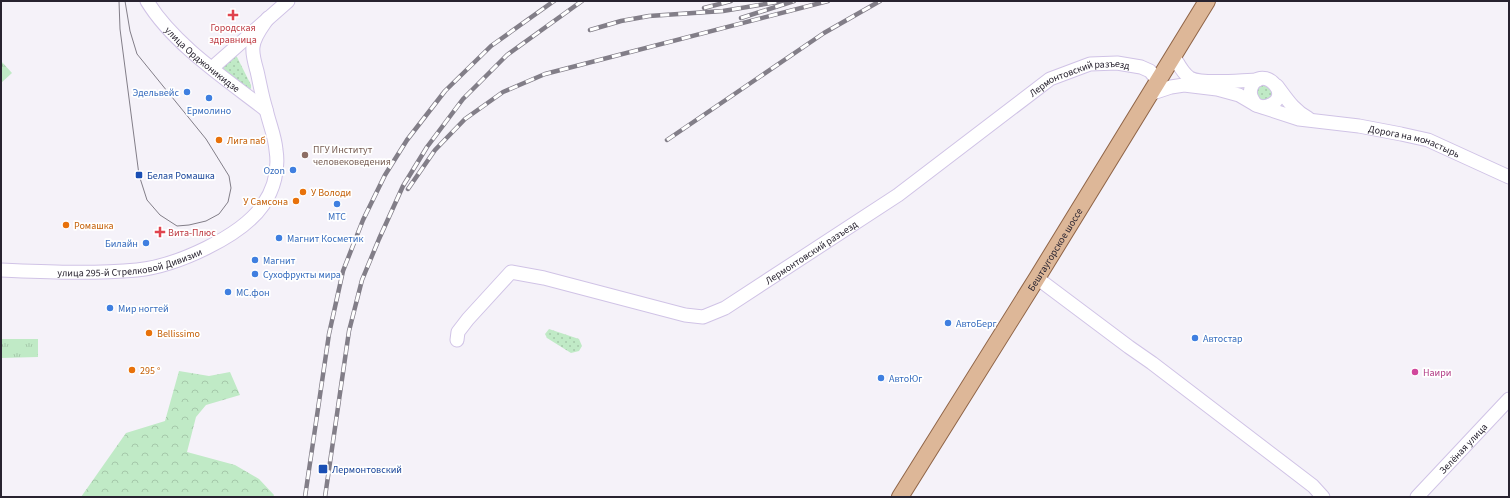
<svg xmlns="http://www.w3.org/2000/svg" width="1510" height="498" font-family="'Source Sans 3',sans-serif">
	<defs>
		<pattern id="grass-dots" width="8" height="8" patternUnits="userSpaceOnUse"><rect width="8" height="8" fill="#c0eac6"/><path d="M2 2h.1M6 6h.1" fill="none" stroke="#a5c8aa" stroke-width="1.8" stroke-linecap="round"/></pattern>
		<pattern id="forest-crowns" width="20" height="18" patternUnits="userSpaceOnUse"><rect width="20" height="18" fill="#c0eac6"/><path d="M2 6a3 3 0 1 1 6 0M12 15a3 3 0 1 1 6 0" fill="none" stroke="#a5c8aa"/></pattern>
		<pattern id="park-tufts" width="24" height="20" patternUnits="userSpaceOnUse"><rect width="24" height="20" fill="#c0eac6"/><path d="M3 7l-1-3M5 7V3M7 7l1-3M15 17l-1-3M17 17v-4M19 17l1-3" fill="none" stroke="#a5c8aa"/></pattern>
	</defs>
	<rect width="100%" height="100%" fill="#f5f2f9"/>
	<path fill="url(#grass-dots)" d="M235,55L237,57L251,85V88L249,91L221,68Z
		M1256 93a8 8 0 1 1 16 0a8 8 0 1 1-16 0Z
		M549,329L579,339L582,346L579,351L571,353L547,338L545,334Z"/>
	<path fill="url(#forest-crowns)" d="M179,371L209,376L230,372L240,395L206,405L196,417L187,452L235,465L259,479L274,495L273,497H81L126,433L165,421Z"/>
	<path fill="url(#park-tufts)" d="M1,61L12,73L1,83Z
		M1,339H38V357L1,358Z"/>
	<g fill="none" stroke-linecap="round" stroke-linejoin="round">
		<g stroke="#d0c3e6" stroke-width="15">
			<g id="minor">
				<path id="s1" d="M147,1C173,44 226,79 266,110"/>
				<path d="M1173,55C1178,63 1182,73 1190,78C1202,85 1243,80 1258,80"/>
				<path d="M212,68L288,1"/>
				<path d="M1277,86C1286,98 1294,111 1308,118"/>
				<path id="s2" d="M1150,94L1171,87L1184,85L1217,89L1239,95L1256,105L1299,119L1359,126L1401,134L1428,140L1509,177"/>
				<path d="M1256,105C1252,99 1249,95 1251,88C1261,60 1300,100 1263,107"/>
				<path id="s3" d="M1,270C46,272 92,274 137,270C176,266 241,237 263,205C274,189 279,169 276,150C275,136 269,123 266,109C262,97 260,84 257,71C255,64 252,54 253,47C254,36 262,27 268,18"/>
				<path d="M1037,278L1129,347L1152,363L1313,486L1323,497"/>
				<path id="s4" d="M457,340L458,332L468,319L511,272L544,278L685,315L703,317L725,308L898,195L1050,79L1090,64L1117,63L1141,67L1150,71L1158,81"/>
				<path id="s5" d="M1417,497L1509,399"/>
			</g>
		</g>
		<g stroke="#8f6447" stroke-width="18">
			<g id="major">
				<path id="s6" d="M900,497L1037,278L1207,1"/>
			</g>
		</g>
		<use href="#minor" stroke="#fff" stroke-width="13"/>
		<use href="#major" stroke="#ddb798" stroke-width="16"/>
		<path stroke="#827e88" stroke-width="1" d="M119,1L120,29L139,175L147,200L160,215L177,226L189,225L206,221L219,214L228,202L231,188L229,176L206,139L137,54L130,31L125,1"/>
		<g stroke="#827e88" stroke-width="4.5">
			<path id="rail" d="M704,8L731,1
				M741,18L794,1
				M590,30L621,21L649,16L723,11L783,1
				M667,140L824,33L880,1
				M408,189L435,150L465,119L503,92L545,74L828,1
				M305,497L329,334L343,271L363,220L385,175L407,140L445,91L491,46L554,1
				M325,497L349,331L362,280L379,239L403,186L427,147L463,99L507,55L582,1"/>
		</g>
		<use href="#rail" stroke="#fff" stroke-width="3" stroke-dasharray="9" stroke-linecap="butt"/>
	</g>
	<g fill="#e0444e" stroke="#fff" stroke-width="1.5">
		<path d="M231 9h4v4h4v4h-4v4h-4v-4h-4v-4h4z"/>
		<path d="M158 226h4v4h4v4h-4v4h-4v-4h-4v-4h4z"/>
	</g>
	<g fill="#3f7fe0" stroke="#fff" stroke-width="1.5">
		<circle cx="187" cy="92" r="4"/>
		<circle cx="209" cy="98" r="4"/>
		<circle cx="293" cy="170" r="4"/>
		<circle cx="337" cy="204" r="4"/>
		<circle cx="279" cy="238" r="4"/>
		<circle cx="146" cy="243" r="4"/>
		<circle cx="255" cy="260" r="4"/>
		<circle cx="255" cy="274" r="4"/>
		<circle cx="228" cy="292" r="4"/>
		<circle cx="110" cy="308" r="4"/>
		<circle cx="948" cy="323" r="4"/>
		<circle cx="1195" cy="338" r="4"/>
		<circle cx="881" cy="378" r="4"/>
	</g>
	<g fill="#e8710a" stroke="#fff" stroke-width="1.5">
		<circle cx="219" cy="140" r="4"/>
		<circle cx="303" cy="192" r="4"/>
		<circle cx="296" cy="201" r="4"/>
		<circle cx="66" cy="225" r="4"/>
		<circle cx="149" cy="333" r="4"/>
		<circle cx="132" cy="370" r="4"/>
	</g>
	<circle fill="#8d6e63" stroke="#fff" stroke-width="1.5" cx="305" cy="155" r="4"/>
	<g fill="#1a4fb4" stroke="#fff" stroke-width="1.5">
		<rect x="135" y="171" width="8" height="8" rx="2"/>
		<rect x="318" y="464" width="10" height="10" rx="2"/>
	</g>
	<circle fill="#d1479c" stroke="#fff" stroke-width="1.5" cx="1415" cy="372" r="4"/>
	<g text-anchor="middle" stroke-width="3.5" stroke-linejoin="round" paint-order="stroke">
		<g font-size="10" fill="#be3a42" stroke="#fff">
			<text x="233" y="31">Городская<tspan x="233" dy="12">здравница</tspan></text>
			<text x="168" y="236" text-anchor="start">Вита-Плюс</text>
		</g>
		<g font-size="10" fill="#282330" stroke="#fff">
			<text dy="4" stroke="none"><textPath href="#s1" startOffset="81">улица Орджоникидзе</textPath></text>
			<text dy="4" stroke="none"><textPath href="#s4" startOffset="736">Лермонтовский разъезд</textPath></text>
			<text dy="4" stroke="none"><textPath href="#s2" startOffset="274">Дорога на монастырь</textPath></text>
			<text dy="4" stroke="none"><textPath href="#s6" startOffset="292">Бештаугорское шоссе</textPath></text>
			<text dy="4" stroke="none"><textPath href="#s4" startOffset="412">Лермонтовский разъезд</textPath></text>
			<text dy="4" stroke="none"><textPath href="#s3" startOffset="130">улица 295-й Стрелковой Дивизии</textPath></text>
			<text dy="4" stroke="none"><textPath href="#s5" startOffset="67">Зелёная улица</textPath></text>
		</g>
		<g font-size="10" fill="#366cbe" stroke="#fff" text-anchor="start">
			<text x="179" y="96" text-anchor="end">Эдельвейс</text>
			<text x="209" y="114" text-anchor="middle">Ермолино</text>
			<text x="285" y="174" text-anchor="end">Ozon</text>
			<text x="337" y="220" text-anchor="middle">МТС</text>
			<text x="287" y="242">Магнит Косметик</text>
			<text x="138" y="247" text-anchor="end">Билайн</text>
			<text x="263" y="264">Магнит</text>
			<text x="263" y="278">Сухофрукты мира</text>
			<text x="236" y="296">МС.фон</text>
			<text x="118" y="312">Мир ногтей</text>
			<text x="956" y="327">АвтоБерг</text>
			<text x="1203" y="342">Автостар</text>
			<text x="889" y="382">АвтоЮг</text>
		</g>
		<g font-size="10" fill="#c56008" stroke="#fff" text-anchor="start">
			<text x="227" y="144">Лига паб</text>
			<text x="311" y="196">У Володи</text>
			<text x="288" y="205" text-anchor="end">У Самсона</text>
			<text x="74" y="229">Ромашка</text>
			<text x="157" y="337">Bellissimo</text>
			<text x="140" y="374">295 °</text>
		</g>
		<g font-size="10" fill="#785e54" stroke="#fff" text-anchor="start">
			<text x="313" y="153">ПГУ Институт<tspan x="313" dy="12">человековедения</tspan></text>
		</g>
		<g font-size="10" fill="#164399" stroke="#fff" text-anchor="start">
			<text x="147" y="179">Белая Ромашка</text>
			<text x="332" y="473">Лермонтовский</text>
		</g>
		<g font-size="10" fill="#b23c85" stroke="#fff" text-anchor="start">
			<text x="1423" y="376">Наири</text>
		</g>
	</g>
	<rect width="1510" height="498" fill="none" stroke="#282330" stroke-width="4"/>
</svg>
